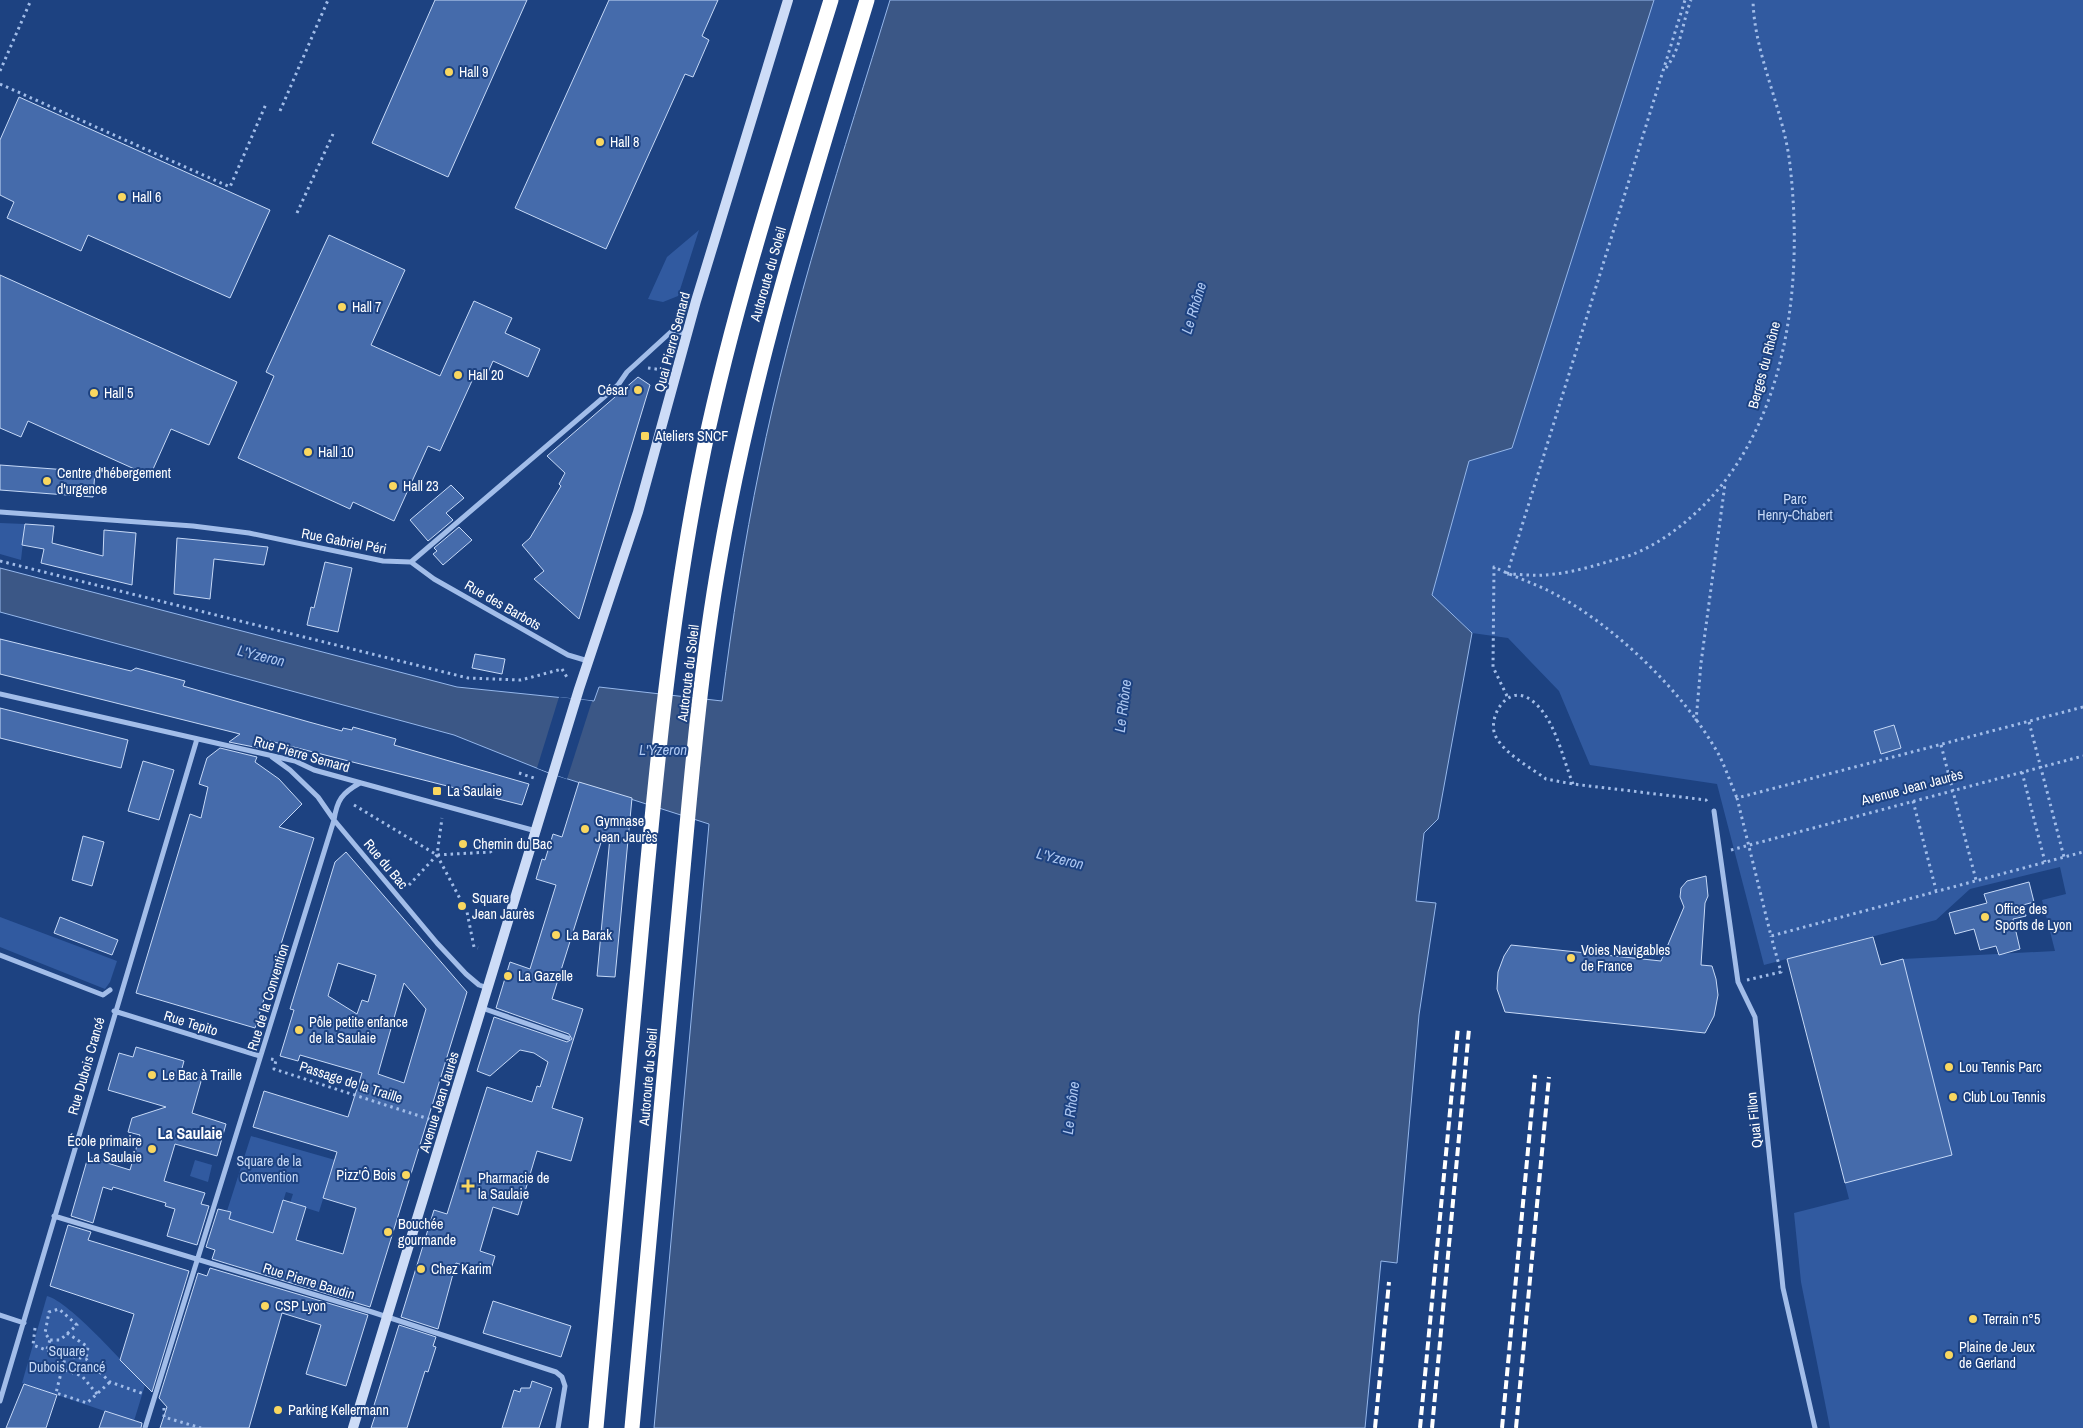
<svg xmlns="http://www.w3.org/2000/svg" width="2083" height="1428" font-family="'Archivo Narrow',sans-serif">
	<rect width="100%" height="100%" fill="#1d4281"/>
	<path fill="#315aa0" d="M1654,0H2083V1428H1830L1801,1282L1794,1213L1849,1199L1795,987L1903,959L2055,951L2042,900L2066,894L2060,867L1970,889L1936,920L1764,965L1717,784L1590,765L1559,691L1508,638L1472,633L1432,595L1469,461L1512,447Z
		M699,230L678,296L663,302L648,299L667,257Z
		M0,523L25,524L21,560L0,554Z
		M0,917L117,961L110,982L105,989L0,947Z
		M251,1136L335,1160L319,1212L290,1203L293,1194L286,1192L273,1233L229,1219L227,1211Z
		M195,1160L212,1165L208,1182L190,1176Z
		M47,1296C70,1302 125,1365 145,1385L134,1421L22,1383Z"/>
	<path fill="#3b5786" stroke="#95b7eb" d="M890,0H1654L1512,448L1469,461L1432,595L1472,633L1438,819L1424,833L1416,901L1436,903L1419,1015L1397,1263L1381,1261L1365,1428H654L709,824L549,773L454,735L0,612V568L457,687L594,701L599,687L722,701C732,622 744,544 760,466C792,308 843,154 890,0Z"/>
	<path fill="#1d4281" d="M559,697L592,701L567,779L537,768Z"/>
	<path fill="#456bab" stroke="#c6d9f7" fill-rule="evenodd" d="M435,0H527L448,177L372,143Z
		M609,0H718L702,36L709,40L693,77L685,74L606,249L515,208Z
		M19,97L270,210L230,298L88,235L81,251L7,218L14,202L0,195V140Z
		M329,235L405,270L371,345L440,376L474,301L512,318L505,333L540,349L528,377L493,361L486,377L476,372L440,451L428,446L394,521L353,502L350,509L238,458L274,376L266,372Z
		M0,275L237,382L209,445L171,429L150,476L28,421L21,437L0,428Z
		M638,377L650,385L579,619L534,579L544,571L522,545L530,538L561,486L559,484L565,473L547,456Z
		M0,465L95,472L93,497L0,490Z
		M451,485L464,498L446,513L453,520L428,541L410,520Z
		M25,524L54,526L52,543L103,556L104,530L136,533L132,585L41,563L44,549L22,545Z
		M459,527L472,540L443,565L433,554L437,551L434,548Z
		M177,538L219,542L268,547L264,565L214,559L210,599L174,594Z
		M325,562L352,568L338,632L307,625L311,607L314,608Z
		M0,639L131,671L136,668L185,681L183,686L309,722L342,731L343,728L352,730L353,727L396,739L394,745L529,784L522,805L262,739L259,748L229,742L240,734L0,674Z
		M475,654L505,659L502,674L472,668Z
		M0,708L128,740L121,768L0,738Z
		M1894,725L1901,748L1881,754L1874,731Z
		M220,748L257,757L255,762L279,779L302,804L279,827L314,838L255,1028L136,993L190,814L201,818L208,787L199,784L207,758Z
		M143,761L174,770L159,820L128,811Z
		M579,782L632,798L615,977L597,976L610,837L603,836L552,999L583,1009L552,1108L583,1118L571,1161L537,1151L518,1215L493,1207L480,1251L495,1256L490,1273L456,1263L438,1329L401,1317L434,1210L447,1214L487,1087L532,1102L537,1086L540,1087L548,1062L534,1053L520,1050L490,1076L477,1071L494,1017L567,1042L572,1039L569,1034L496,1008L510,962L530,969L556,885L536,879L542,859L545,860L553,834L562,837Z
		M83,836L104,842L92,886L72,880Z
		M346,852L467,992L370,1307L212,1259L215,1250L206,1247L218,1209L231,1212L229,1219L273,1233L283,1200L306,1207L296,1240L343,1254L356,1208L323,1198L337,1152L253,1127L264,1091L348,1117L362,1073L300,1055L298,1061L280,1056L294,1010L290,1009L335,862ZM338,963L376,975L368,1002L362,1000L357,1014L328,996ZM404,983L426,1009L404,1083L378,1074Z
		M1706,876L1708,896L1705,903L1701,965L1712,966L1716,979L1718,995L1714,1016L1705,1033L1505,1012L1497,989L1498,972L1504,956L1511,945L1661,961L1684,907L1680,897L1681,888L1687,881Z
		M2029,882L2034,902L2023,905L2026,916L2013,919L2020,949L1999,955L1996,946L1980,950L1974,929L1955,934L1949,913L1987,903L1984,894Z
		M60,917L118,940L112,955L54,933Z
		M1873,937L1881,965L1903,959L1952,1155L1845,1183L1787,959Z
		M136,1047L184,1061L181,1072L202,1078L192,1113L226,1124L217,1156L175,1144L164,1181L205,1193L201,1204L209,1206L197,1245L167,1236L175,1209L165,1206L166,1203L113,1187L112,1190L103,1187L93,1223L71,1216L88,1157L130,1170L140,1135L128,1132L132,1118L166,1107L108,1090L119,1053L133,1057Z
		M68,1225L91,1232L88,1240L189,1271L152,1392L120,1360L134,1314L50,1286Z
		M210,1268L368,1315L346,1386L306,1374L321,1325L282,1313L249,1428H160L167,1407L159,1398L198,1273L207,1276Z
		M493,1301L571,1326L561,1357L483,1333Z
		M399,1325L436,1337L433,1346L436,1347L428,1372L425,1371L407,1428H371L375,1416L371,1415Z
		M532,1381L552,1388L539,1428H502L514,1390L520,1392L521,1388H530Z
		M24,1384L57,1395L46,1428H6Z
		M105,1411L142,1423L141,1428H99Z"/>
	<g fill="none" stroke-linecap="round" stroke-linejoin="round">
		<path stroke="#a2bde9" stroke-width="3" stroke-dasharray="2.5 4" stroke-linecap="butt" d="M1666,68C1681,49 1682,23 1691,0
			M0,71L31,0
			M0,84L230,187L266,104
			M280,111L328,0
			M297,213L333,134
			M648,368L663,370
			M0,561L468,678L521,680L562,669
			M1507,574C1519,574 1532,576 1544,575C1565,574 1587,568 1607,562C1617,559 1627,557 1636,553C1655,545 1674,532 1690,518C1787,434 1804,287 1790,165C1784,110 1754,55 1753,0
			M1507,574L1685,0
			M562,669L568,679
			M1507,696L1493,667L1494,567C1512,576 1530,582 1547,590C1612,622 1684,692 1719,755C1726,769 1731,784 1737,798
			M2083,707L1737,798L1771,936L2083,852
			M1696,721L1701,663L1725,484
			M2029,722L2064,857
			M1941,745L1976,880
			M2022,772L2045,862
			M519,773L537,779
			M1573,784C1562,757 1555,717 1531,700C1507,682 1486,719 1496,737C1506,755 1530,767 1546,779L1573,784L1706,800L1708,803
			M1913,801L1936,890
			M354,805L437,855L490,852L509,841
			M1731,850L2083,756
			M437,855L467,912L474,947L478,948
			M409,885L437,855L442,818
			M1747,980L1781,972L1771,936
			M271,1059L276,1060L274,1069L432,1120
			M35,1328L33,1345L54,1353L86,1359L110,1382L144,1394
			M67,1333L88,1347L86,1359
			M47,1349L50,1340L45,1333L49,1312L59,1309L77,1325L60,1340H50
			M62,1369L66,1355
			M97,1394L82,1376L62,1369L56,1393L87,1403L110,1382
			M164,1408V1417L201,1428"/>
		<path stroke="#a2bde9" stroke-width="5" d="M0,512L193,526L249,533L383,561L411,562L618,385L627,372L673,330L687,334
			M411,562L434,579L568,655L588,661
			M0,694L295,761L314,770L536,831
			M272,757L290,770L318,797L334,820L437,943L466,974L479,985L488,988
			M1714,811L1738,982L1755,1017L1783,1288L1815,1428
			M0,955L103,995L110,990
			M482,1008L568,1038
			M114,1011L260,1056
			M54,1216L372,1312L556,1372L562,1377L565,1386L558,1428
			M0,1315L24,1323
			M0,1401L197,739
			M145,1428L334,820C337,800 342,793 360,783"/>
		<path stroke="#cddcf7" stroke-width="10" d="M353,1428L579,689L638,512L696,301L788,0"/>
		<path stroke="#fff" stroke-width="15" d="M596,1428C611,1263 626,1099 641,934C656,771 671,609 704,449C736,297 785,149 831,0
			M632,1428C647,1263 662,1099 677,934C689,808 698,681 720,557C753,367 811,184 867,0"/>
		<path stroke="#fff" stroke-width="4" stroke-dasharray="9 4" stroke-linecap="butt" d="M1375,1428L1389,1282
			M1420,1428L1458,1027
			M1432,1428L1469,1029
			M1502,1428L1535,1075
			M1516,1428L1549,1077"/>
	</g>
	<g fill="#f9d760" stroke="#1d4281" stroke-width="2">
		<circle cx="449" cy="72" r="5"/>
		<circle cx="600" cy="142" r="5"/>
		<circle cx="122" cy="197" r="5"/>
		<circle cx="342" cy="307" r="5"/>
		<circle cx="458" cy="375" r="5"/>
		<circle cx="638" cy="390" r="5"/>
		<circle cx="94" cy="393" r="5"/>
		<rect x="640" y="431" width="10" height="10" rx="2.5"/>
		<circle cx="308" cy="452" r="5"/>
		<circle cx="47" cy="481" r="5"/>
		<circle cx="393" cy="486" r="5"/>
		<rect x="432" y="786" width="10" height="10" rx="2.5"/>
		<circle cx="585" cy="829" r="5"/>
		<circle cx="463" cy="844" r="5"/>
		<circle cx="462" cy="906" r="5"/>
		<circle cx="1985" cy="917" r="5"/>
		<circle cx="556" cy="935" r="5"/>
		<circle cx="1571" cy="958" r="5"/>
		<circle cx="508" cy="976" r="5"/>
		<circle cx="299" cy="1030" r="5"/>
		<circle cx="1949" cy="1067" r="5"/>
		<circle cx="152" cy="1075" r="5"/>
		<circle cx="1953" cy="1097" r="5"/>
		<circle cx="152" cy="1149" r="5"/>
		<circle cx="406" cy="1175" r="5"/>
		<path d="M465.5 1178.5h5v5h5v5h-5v5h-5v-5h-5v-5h5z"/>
		<circle cx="388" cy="1232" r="5"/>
		<circle cx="421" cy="1269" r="5"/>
		<circle cx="265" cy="1306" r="5"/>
		<circle cx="1973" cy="1319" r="5"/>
		<circle cx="1949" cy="1355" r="5"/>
		<circle cx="278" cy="1410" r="5"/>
	</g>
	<g text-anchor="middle" stroke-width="4" stroke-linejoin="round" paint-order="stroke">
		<g font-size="14" fill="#fff" stroke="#1d4281" text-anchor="start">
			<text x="459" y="77">Hall 9</text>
			<text x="610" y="147">Hall 8</text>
			<text x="132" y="202">Hall 6</text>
			<text x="352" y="312">Hall 7</text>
			<text x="468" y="380">Hall 20</text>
			<text x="628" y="395" text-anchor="end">César</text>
			<text x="104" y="398">Hall 5</text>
			<text x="655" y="441">Ateliers SNCF</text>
			<text x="318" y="457">Hall 10</text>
			<text x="57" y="478">Centre d'hébergement<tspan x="57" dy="16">d'urgence</tspan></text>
			<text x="403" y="491">Hall 23</text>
			<text x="447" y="796">La Saulaie</text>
			<text x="595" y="826">Gymnase<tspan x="595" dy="16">Jean Jaurès</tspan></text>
			<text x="473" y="849">Chemin du Bac</text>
			<text x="472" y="903">Square<tspan x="472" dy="16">Jean Jaurès</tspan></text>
			<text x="1995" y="914">Office des<tspan x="1995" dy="16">Sports de Lyon</tspan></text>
			<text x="566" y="940">La Barak</text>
			<text x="1581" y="955">Voies Navigables<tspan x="1581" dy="16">de France</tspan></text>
			<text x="518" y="981">La Gazelle</text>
			<text x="309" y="1027">Pôle petite enfance<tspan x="309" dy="16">de la Saulaie</tspan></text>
			<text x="1959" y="1072">Lou Tennis Parc</text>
			<text x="162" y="1080">Le Bac à Traille</text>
			<text x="1963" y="1102">Club Lou Tennis</text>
			<text x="142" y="1146" text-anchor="end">École primaire<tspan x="142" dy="16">La Saulaie</tspan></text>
			<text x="396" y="1180" text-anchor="end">Pizz'Ô Bois</text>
			<text x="478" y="1183">Pharmacie de<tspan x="478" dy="16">la Saulaie</tspan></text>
			<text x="398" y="1229">Bouchée<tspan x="398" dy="16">gourmande</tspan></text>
			<text x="431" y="1274">Chez Karim</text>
			<text x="275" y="1311">CSP Lyon</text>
			<text x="1983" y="1324">Terrain n°5</text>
			<text x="1959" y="1352">Plaine de Jeux<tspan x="1959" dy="16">de Gerland</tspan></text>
			<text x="288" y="1415">Parking Kellermann</text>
		</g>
		<g font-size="14" fill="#fff" stroke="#1d4281">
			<text transform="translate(768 274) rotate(-74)" y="5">Autoroute du Soleil</text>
			<text transform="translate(672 342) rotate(-75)" y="5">Quai Pierre Semard</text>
			<text transform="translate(1764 365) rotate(-75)" y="5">Berges du Rhône</text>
			<text transform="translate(344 541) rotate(11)" y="5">Rue Gabriel Péri</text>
			<text transform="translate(503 605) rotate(30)" y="5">Rue des Barbots</text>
			<text transform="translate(688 673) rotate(-83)" y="5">Autoroute du Soleil</text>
			<text transform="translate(302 754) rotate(16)" y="5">Rue Pierre Semard</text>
			<text transform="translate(1912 787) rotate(-15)" y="5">Avenue Jean Jaurès</text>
			<text transform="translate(386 864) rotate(50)" y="5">Rue du Bac</text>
			<text transform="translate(268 997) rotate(-73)" y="5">Rue de la Convention</text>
			<text transform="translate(191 1023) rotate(17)" y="5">Rue Tepito</text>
			<text transform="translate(86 1066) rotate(-74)" y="5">Rue Dubois Crancé</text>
			<text transform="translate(648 1077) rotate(-85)" y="5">Autoroute du Soleil</text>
			<text transform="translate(351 1082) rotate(18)" y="5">Passage de la Traille</text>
			<text transform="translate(439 1102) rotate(-73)" y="5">Avenue Jean Jaurès</text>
			<text transform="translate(1754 1120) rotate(-96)" y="5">Quai Fillon</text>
			<text transform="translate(309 1281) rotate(17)" y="5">Rue Pierre Baudin</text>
		</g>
		<g font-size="14" fill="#c6d9f7" stroke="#1d4281">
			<text x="1795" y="504">Parc<tspan x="1795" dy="16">Henry-Chabert</tspan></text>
			<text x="269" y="1166">Square de la<tspan x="269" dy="16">Convention</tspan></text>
			<text x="67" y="1356">Square<tspan x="67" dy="16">Dubois Crancé</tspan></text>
		</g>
		<g font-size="15" font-style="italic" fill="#adc7f1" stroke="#1d4281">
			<text transform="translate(1194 308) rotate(-73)" y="5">Le Rhône</text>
			<text transform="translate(261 656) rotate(14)" y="5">L'Yzeron</text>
			<text transform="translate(1123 706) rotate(-83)" y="5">Le Rhône</text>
			<text x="663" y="755">L'Yzeron</text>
			<text transform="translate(1060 859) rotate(14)" y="5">L'Yzeron</text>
			<text transform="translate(1071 1108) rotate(-83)" y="5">Le Rhône</text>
		</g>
		<g font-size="16" font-weight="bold" fill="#fff" stroke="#1d4281">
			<text x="190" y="1139">La Saulaie</text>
		</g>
	</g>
</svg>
